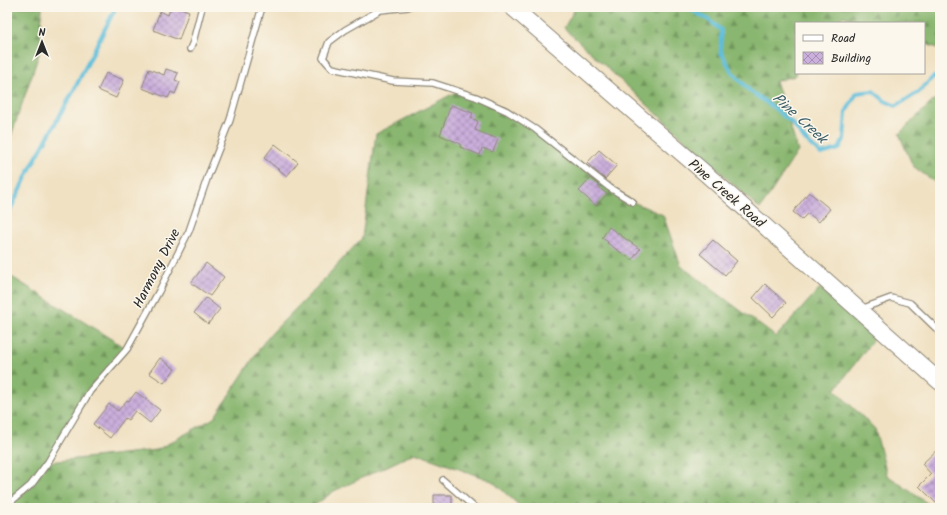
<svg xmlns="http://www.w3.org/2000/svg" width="947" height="515" font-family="Kalam,sans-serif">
	<defs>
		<pattern id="forest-firs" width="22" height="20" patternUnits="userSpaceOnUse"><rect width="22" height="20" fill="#89b66f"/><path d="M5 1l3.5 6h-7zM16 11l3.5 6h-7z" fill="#70945b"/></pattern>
		<pattern id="building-cross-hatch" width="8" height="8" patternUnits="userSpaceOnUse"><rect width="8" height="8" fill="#cbafdc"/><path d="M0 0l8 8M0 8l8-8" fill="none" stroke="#a58fb3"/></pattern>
	</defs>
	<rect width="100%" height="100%" fill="#fbf7ec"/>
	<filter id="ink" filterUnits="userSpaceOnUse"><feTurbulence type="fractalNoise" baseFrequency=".025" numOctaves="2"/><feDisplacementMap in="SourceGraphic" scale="8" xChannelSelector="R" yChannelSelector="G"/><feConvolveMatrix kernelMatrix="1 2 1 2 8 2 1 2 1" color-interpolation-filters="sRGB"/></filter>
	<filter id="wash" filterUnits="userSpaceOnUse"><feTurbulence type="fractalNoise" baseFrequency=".012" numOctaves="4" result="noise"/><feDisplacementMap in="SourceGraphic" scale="16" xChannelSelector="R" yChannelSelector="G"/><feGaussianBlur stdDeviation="0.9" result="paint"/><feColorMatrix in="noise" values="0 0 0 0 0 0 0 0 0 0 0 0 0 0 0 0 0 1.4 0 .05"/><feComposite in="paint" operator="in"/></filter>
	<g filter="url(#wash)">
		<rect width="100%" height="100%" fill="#f0e1c2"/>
		<path fill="url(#forest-firs)" stroke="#5a704d" d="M7,7H42L40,51L7,148Z
			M576,7H940V49L924,43V23H864L843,16L837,23H796V73H797L795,76L776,81L798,151L760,209L564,28Z
			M458,91L507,111L633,202L663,215L681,266L776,337L820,288L875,337L835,390L875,429L887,475L934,508H522L492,481L415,453L334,491L311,508H7V274L127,349L90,391L49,462L157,450L214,418L266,339L315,289L362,238L376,134Z
			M940,97V186L913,166L899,134L935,99Z"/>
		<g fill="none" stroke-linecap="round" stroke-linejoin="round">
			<path stroke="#5bbdda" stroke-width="4" d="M686,7L709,20L721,30V52L732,72L750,91L773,107L792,123L805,140L821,154L839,149L844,139L846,112L857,93L873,91L885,101L896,106L919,92L933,77H940
				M7,216L31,167L73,92L116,7"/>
		</g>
		<g id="blocks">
			<path fill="url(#building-cross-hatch)" d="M171,7H177L189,11L179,40L153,30L160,11L168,15Z
				M149,69L164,75L166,69L178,73L175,80L180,82L175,94L171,92L168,98L142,88Z
				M106,73L124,80L116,98L98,90Z
				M451,105L473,113L471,118L478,121L475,130L498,139L493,152L482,148L480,155L460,147L461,144L440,135Z
				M275,144L298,162L287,176L264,158Z
				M599,150L617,165L605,179L587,163Z
				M591,178L599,185L598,187L607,194L596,206L579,191Z
				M809,192L830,209L819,222L808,213L802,219L793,212Z
				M609,227L640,249L632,260L607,243L608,242L602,238Z
				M713,240L737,261L725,275L700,254Z
				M206,263L224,277L210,296L191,283Z
				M765,284L786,303L773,317L753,298Z
				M206,298L220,309L208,324L194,313Z
				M160,358L175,369L164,383L149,373Z
				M136,392L160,410L150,423L135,411L128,420L125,418L110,438L93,424L109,404L118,411L127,400L129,401Z
				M940,447V507L919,486L931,474L922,464Z
				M434,495H452V508H434Z"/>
		</g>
	</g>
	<g filter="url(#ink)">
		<use href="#blocks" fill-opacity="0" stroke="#8e8676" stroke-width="1"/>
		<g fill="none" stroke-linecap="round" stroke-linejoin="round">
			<g stroke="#8e8676" stroke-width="8">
				<path id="lane" d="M408,7L380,10L345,30L329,42L323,58L332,68L393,81L433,83L476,97L507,111L535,129L610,188L633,202
					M493,7L511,8
					M190,49L193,42L202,7
					M861,309L891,298L910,303L940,332
					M443,480L475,508
					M7,505L31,485L48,462L90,391L127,349L159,291L189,231L208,176L230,120L262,7"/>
			</g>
			<g stroke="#8e8676" stroke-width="18">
				<path id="secondary" d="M512,7L705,173L940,382"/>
			</g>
			<use href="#lane" stroke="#fff" stroke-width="5.5"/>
			<use href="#secondary" stroke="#fff" stroke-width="16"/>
		</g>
	</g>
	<g text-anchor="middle" stroke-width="3" stroke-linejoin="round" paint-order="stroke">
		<g font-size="14" fill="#2b2b2b" stroke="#fbf7ec">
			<text transform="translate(727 193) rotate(41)" y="5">Pine Creek Road</text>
			<text transform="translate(156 268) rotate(-63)" y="5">Harmony Drive</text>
		</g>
		<g font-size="15" font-style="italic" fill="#3c5e68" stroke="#fbf7ec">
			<text transform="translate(800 118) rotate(42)" y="5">Pine Creek</text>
		</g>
	</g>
	<rect width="947" height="515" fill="none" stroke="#fbf7ec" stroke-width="24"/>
	<rect x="795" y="22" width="130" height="52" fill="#fbf7ec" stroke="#a8a59f"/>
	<rect x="803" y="35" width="20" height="6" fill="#ffffff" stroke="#a8a59f"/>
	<text x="831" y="42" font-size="12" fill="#2b2b2b">Road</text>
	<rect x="803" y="52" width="20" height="12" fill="url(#building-cross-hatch)" stroke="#a8a59f"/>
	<text x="831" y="62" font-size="12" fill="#2b2b2b">Building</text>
	<g transform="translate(42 42)" stroke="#fbf7ec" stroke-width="3" paint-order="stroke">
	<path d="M0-3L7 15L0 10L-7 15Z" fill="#2b2b2b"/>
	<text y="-6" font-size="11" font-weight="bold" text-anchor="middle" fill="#2b2b2b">N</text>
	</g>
</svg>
